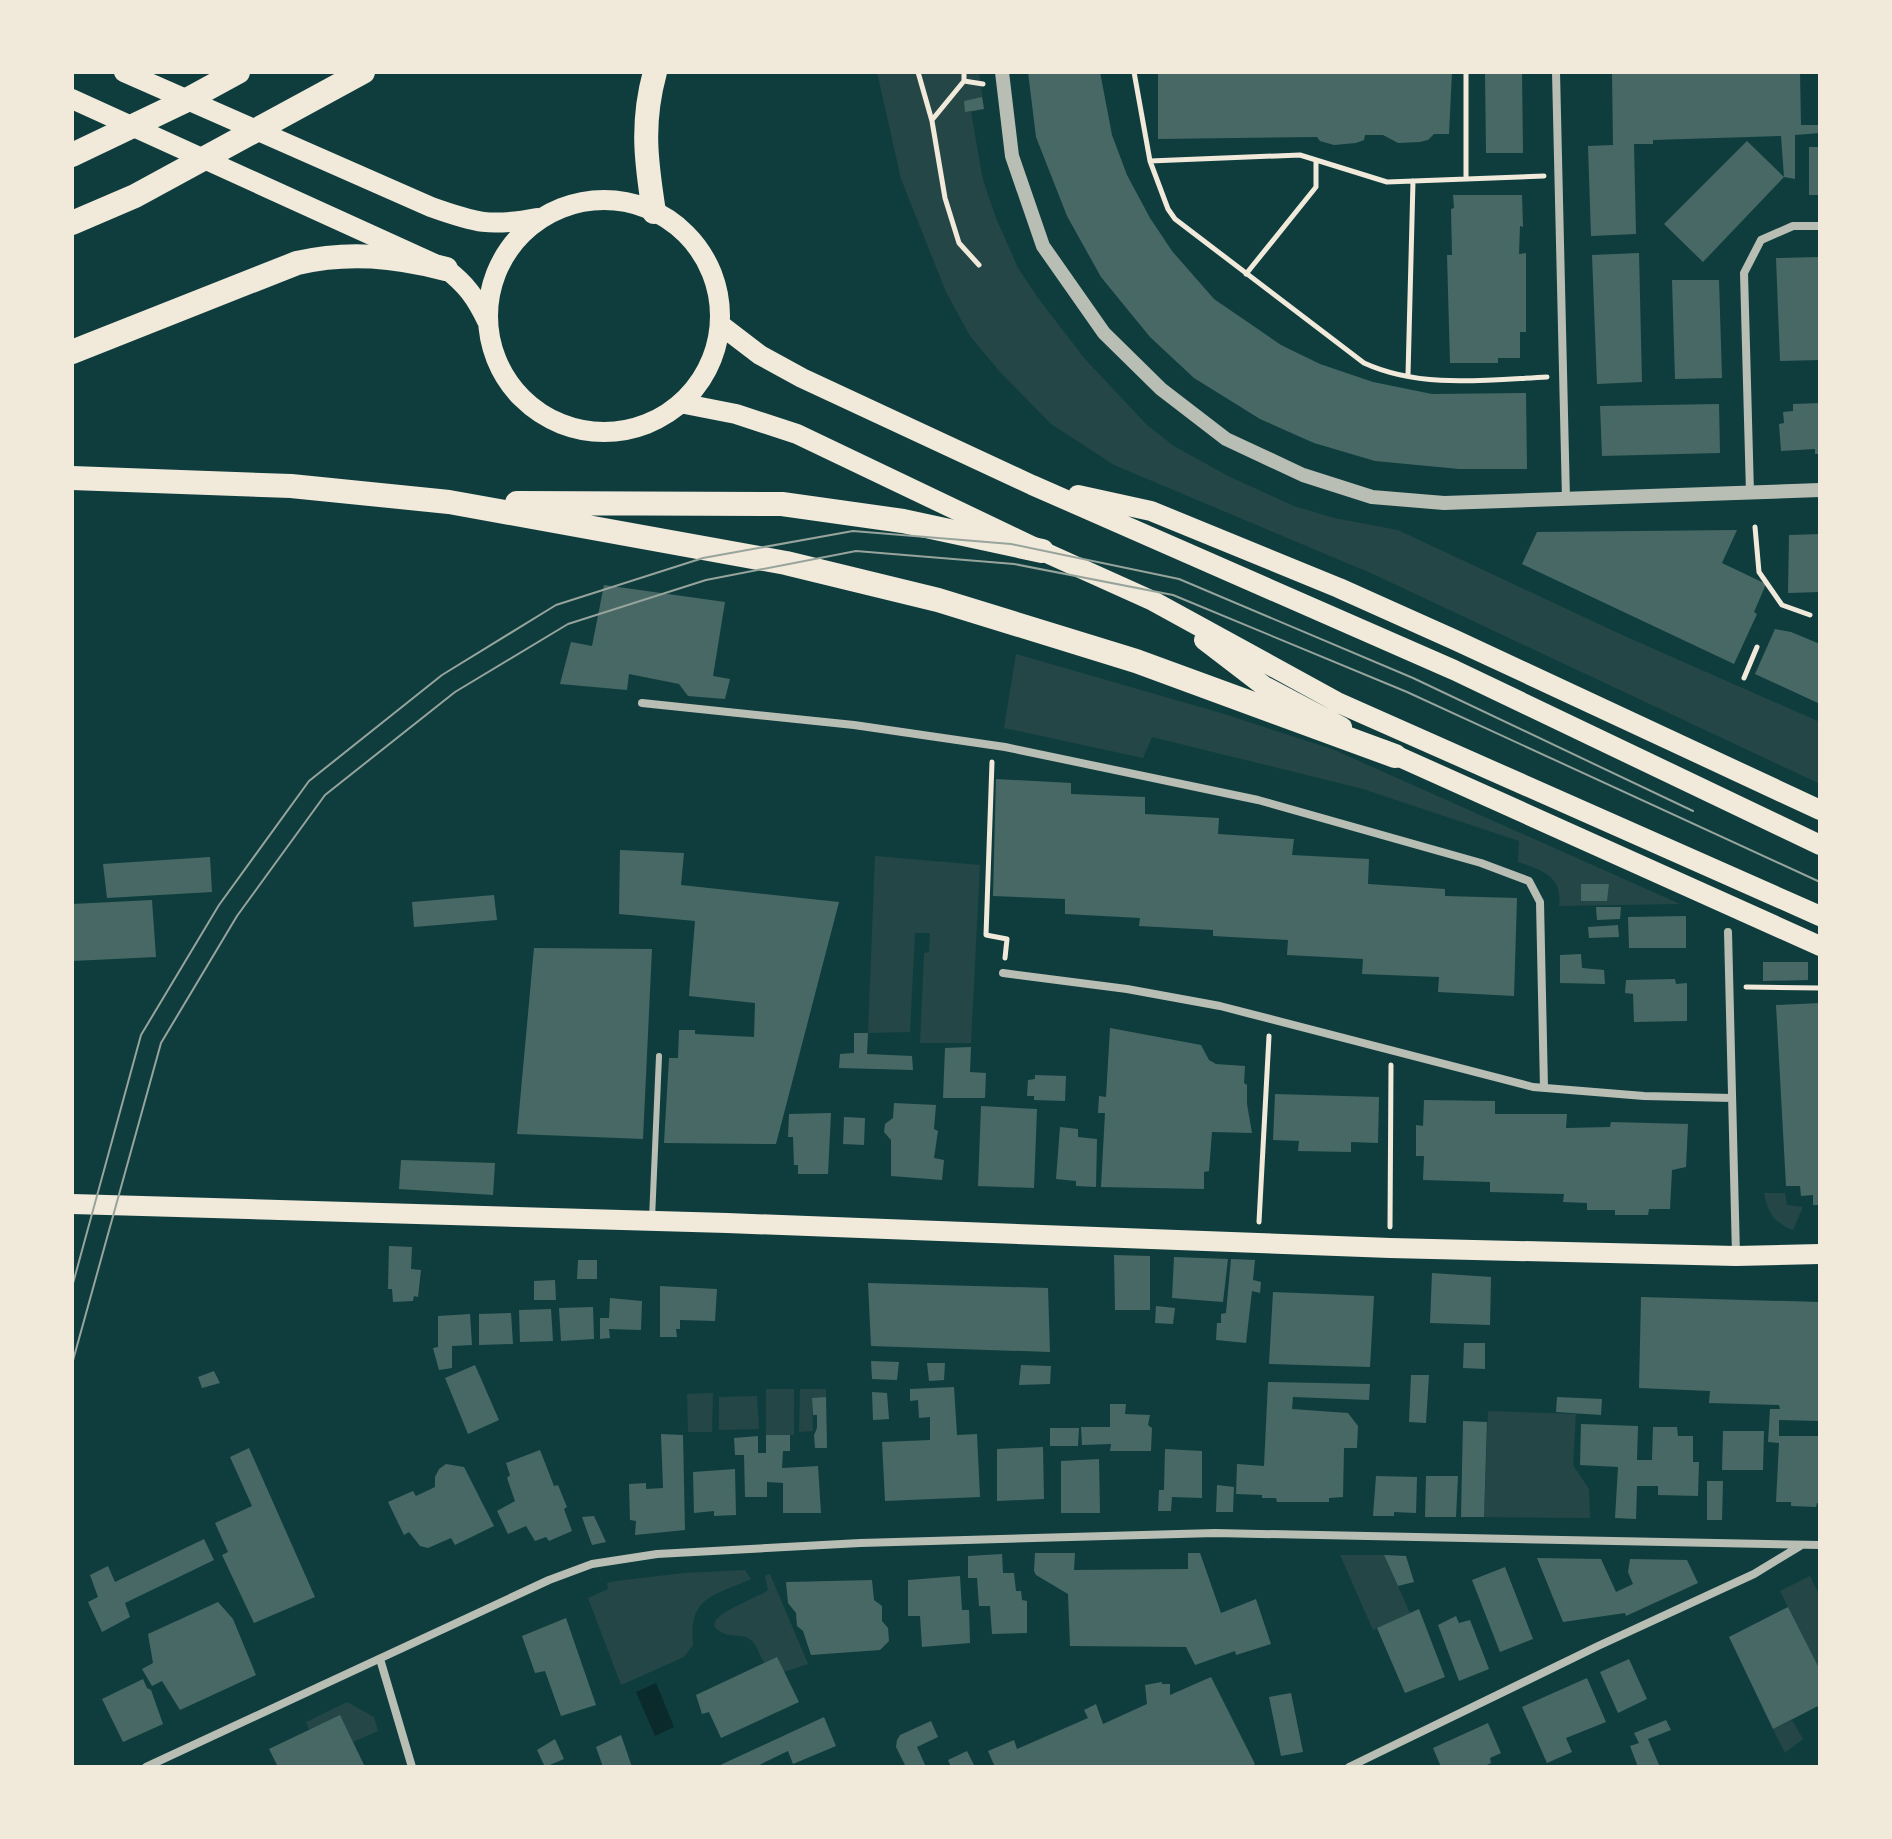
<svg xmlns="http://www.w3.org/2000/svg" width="1892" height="1839" font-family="Manrope,sans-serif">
	<rect width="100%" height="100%" fill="#0f3d3e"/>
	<path fill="#244646" d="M877,72H979L984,109L971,112L983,180L996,218L1018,268L1038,298L1085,359L1147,425L1174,446L1230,477L1294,506L1334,518L1398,530L1620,634L1820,722V784L1373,574L1114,465L1051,424L1000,372L970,336L946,292L901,179Z
		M1016,654L1221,713L1332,749L1680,904L1559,906C1563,877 1543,870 1518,862L1519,841L1363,789L1152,737L1143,758L1004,728Z
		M875,856L980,865L971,1043H920L924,953L929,952L930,933H915L910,1032L868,1033Z
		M1764,1193H1785L1787,1205L1803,1207L1793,1230C1774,1223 1768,1213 1764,1193Z
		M766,1389H794V1435H766Z
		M800,1389H826V1397L812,1399L813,1431L799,1432Z
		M713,1393L712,1432H688L687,1394Z
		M757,1396L759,1429L719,1430V1397Z
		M1488,1411L1576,1414L1573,1465L1589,1489L1590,1518L1484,1517Z
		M1340,1555H1384L1410,1613L1373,1630Z
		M745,1570L751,1579C714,1596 688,1596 693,1645L684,1657L621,1685L588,1598L608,1589L607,1583L616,1581L684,1573Z
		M770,1574L808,1664L784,1672C779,1670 770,1667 766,1664C758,1657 759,1644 748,1638C740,1634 731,1637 723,1633C690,1619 762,1597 768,1590L765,1576Z
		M1810,1576L1820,1596V1671L1780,1591Z
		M347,1702L374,1717L378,1731L353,1742L340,1716L309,1730L306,1722Z
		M1792,1720L1803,1739L1785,1753L1773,1729Z"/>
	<path fill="#0a2a2b" d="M656,1683L674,1727L655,1736L636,1692Z"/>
	<path fill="#486865" d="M1028,72H1100L1112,135L1127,175L1150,218L1172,251L1214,299L1281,345L1320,364L1373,382L1432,394L1526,393L1527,469H1459L1375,461L1314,443L1260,419L1194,378L1150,337L1101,277L1067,216L1036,137Z
		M1158,72H1452L1449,134H1434L1428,140L1420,142L1398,143L1383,135H1365L1364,140L1356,143L1334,145L1320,141L1317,137L1158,139Z
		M1485,72H1522L1523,153H1486Z
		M1612,72H1800L1801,125H1820V133L1795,135V179L1784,177L1703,262L1664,224L1747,141L1784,177L1781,136L1653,140V144H1634L1636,234L1591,236L1588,146L1613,145Z
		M982,97L984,109L965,112L964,101Z
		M1809,147H1820V195H1809Z
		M1453,195H1522L1523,227L1520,226L1519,254L1526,253V332H1520V358H1498V363H1450L1447,255H1452L1451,209L1454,208Z
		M1639,253L1642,382L1597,384L1592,255Z
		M1820,257V360L1780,361L1776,258Z
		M1672,280H1719L1722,378L1675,379Z
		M1820,403V454H1815V449L1781,451L1779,424L1784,423L1783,412L1793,411V404Z
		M1719,404L1720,453L1602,456L1600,406Z
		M1737,530L1722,563L1766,584L1754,612L1757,614L1734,664L1522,564L1537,532Z
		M1820,534V592L1788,593L1789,535Z
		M604,585L725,602L713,676L730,679L725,699L688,696L679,684L629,674L627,690L560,684L571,642L592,646Z
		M1775,629L1791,632L1820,644V704L1755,674Z
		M996,779L1071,783V794L1145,797V814L1219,818L1218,834L1294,839L1292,855L1369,859L1368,884L1445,889V896L1517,898L1514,996L1438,992L1439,977L1362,974L1363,959L1287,955L1288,940L1213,936V930L1139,926L1140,918L1065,914V899L993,896Z
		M620,850L684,853L681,885L839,902L776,1144L664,1143L669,1058H678L679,1030H695V1034L754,1037L755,1003L689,996L695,921L619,914Z
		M210,857L212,892L107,898L103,864Z
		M1581,884H1609L1607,901H1581Z
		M494,895L497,920L414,927L412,902Z
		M152,900L156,957L72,961V904Z
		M1596,907H1621L1620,919L1597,920Z
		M1686,916V948H1629L1628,917Z
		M1618,925L1619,937L1589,938L1588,927Z
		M534,948L652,949L643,1139L517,1134Z
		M1581,954L1582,968L1604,970L1605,984L1560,983V955Z
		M1763,962H1808V980L1763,981Z
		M1675,979L1676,984L1687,983V1021L1634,1022L1633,994L1625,993L1626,980Z
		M1820,1003V1205H1813V1195L1801,1196L1800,1186H1786L1776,1005Z
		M1110,1028L1201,1045L1209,1060L1216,1064L1245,1066L1244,1083L1247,1085V1104L1252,1133L1212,1132L1209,1171L1204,1172V1189L1101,1187L1105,1113H1098L1099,1096L1106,1097Z
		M854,1033H868L867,1054L912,1056L913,1070L839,1068L840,1054L854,1053Z
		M971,1047L970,1072L986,1073L985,1098H943L945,1048Z
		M1035,1075L1066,1076L1065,1101L1034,1100V1096H1027L1028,1080L1035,1079Z
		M1275,1094L1379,1097L1378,1143L1351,1142V1152L1298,1151L1299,1141L1273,1140Z
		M1424,1100L1495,1101V1114H1567L1566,1128L1610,1127L1611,1122L1688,1124L1686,1167L1672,1170L1670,1209H1649L1648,1215H1615V1210H1587V1203L1563,1202L1564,1194L1490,1192V1182L1423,1180L1424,1156H1416V1125L1423,1126Z
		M894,1103L936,1105L934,1129L938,1131L934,1158L944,1160L942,1180L891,1176V1140L884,1132L885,1124L893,1118Z
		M981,1106L1037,1109L1034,1188L978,1186Z
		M831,1113L828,1174H798V1165H794L793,1137H788L789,1114Z
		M844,1117L865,1118L864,1145L843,1144Z
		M1060,1127L1078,1129V1137L1097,1139L1096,1187L1076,1186V1181L1056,1179Z
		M401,1160L495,1163L493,1195L399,1189Z
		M389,1246L412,1247L411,1269L421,1270L418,1297L414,1296L413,1301L393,1302L392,1289H388Z
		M1114,1255L1150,1256V1310H1115Z
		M1174,1257L1228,1259L1223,1302L1172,1298Z
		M1231,1259L1255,1260L1253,1280L1261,1282L1260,1293L1252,1291L1246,1343L1216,1340L1217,1323H1221V1314L1226,1313Z
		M578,1260H597V1279H577Z
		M1432,1273L1491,1277L1490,1325L1430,1323Z
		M555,1280L556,1300H534V1281Z
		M868,1283L1048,1288L1050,1352L871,1346Z
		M660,1286L717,1289L715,1321L680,1320V1329H676L677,1337H660Z
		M1273,1292L1374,1296L1370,1367L1269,1364Z
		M1641,1297L1820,1302V1421L1779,1420V1436H1820V1503H1817L1816,1507L1791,1506V1502H1776L1779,1443L1768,1442L1770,1409H1780L1779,1405L1709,1403L1710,1391L1639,1388Z
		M610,1298L642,1301L641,1330L609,1329L610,1338L600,1339V1318H609Z
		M1156,1306L1175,1308L1173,1324L1155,1323Z
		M593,1307L594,1339L561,1341L559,1308Z
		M551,1309L553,1341L520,1342L519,1310Z
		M511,1313L513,1344L479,1345V1314Z
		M470,1314L472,1345L452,1346V1368L439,1370L433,1348L438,1347V1316Z
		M1464,1343H1485V1369L1463,1368Z
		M871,1361L899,1362L897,1380L872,1379Z
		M927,1363H945L944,1380L929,1381Z
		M475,1365L499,1420L468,1434L445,1378Z
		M1021,1365L1051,1366L1050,1384L1019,1385Z
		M214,1371L220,1383L202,1388L198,1377Z
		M1411,1375H1429L1426,1423L1409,1422Z
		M1268,1382L1370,1384L1369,1400L1293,1397L1292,1409L1348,1413L1358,1426L1357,1448H1344L1343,1497L1329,1498V1502H1277L1276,1498H1262V1495L1236,1494L1237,1464L1264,1466Z
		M954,1387L957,1435L977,1434L980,1497L885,1501L882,1442L930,1440V1417L919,1418L918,1400L910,1401V1389Z
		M872,1392L887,1393L889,1419L873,1420Z
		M826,1397L827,1448H815L814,1435L817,1428V1415H813L812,1398Z
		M1557,1397L1602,1399L1601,1415L1556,1412Z
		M1110,1404H1126L1125,1414L1150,1415L1148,1425L1152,1428L1151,1451H1110L1111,1444L1082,1445L1081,1427H1110Z
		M1463,1421L1487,1422L1484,1517H1461Z
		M1581,1424L1638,1426L1637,1460H1652L1653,1427H1677L1678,1436H1693V1462H1699L1698,1496L1658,1495V1486H1637L1636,1519L1615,1518L1618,1467L1580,1465Z
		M1050,1428H1079L1078,1446H1050Z
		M1723,1431H1764L1763,1470H1722Z
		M661,1434L683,1435L685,1530L635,1535L636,1521L630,1520L629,1484L646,1483V1489L663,1488Z
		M766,1435H790V1451H783L782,1468L818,1466L821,1513H783V1483L767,1482V1497H745L744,1455H735L734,1438L758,1436V1453H766Z
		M1043,1447L1044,1499L997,1501V1449Z
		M249,1448L315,1597L254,1623L222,1555L228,1552L215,1523L252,1506L230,1457Z
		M1165,1449L1202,1451V1498L1172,1497L1171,1511H1158L1159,1490H1164Z
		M540,1450L554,1486L558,1485L567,1507L564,1509L572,1531L549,1541L546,1537L535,1541L526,1526L508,1534L497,1511L515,1501L507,1478L510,1475L506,1463Z
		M1099,1459L1100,1513H1061V1461Z
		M446,1464L464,1467L494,1526L455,1545L451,1538L428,1548L420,1546L409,1532L404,1535L388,1502L413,1491L416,1496L435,1487V1477L439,1469Z
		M735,1469L736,1515L714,1516V1511L694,1513L693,1472Z
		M1376,1476L1417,1477L1416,1513L1394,1512V1516H1373Z
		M1426,1476H1458L1456,1517H1425Z
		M1707,1481H1723L1722,1520H1707Z
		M1217,1485L1234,1487L1233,1512H1216Z
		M594,1516L606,1542L592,1545L582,1517Z
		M204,1539L214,1560L125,1603L130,1617L102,1632L88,1602L98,1597L90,1575L108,1566L115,1582Z
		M1035,1553H1075L1074,1570L1188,1569V1553H1200L1221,1613L1256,1599L1271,1644L1236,1655L1235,1651L1195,1665L1186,1647L1070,1646L1068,1594L1036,1575L1034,1571Z
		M1002,1554L1003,1573H1014L1016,1591H1021L1022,1600L1027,1601V1633L992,1634L990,1606H979L977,1578H968V1556Z
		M1384,1555L1406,1556L1414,1582L1398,1586Z
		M1537,1558L1601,1559L1616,1592L1633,1584L1628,1572L1630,1559L1687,1560L1698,1583L1626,1616L1625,1613L1563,1622Z
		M1505,1567L1533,1639L1500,1652L1472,1580Z
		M960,1576L962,1610H969L970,1643L922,1647L920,1616H908V1580Z
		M872,1580L874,1600L882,1606V1621L888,1628L889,1641L880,1650L811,1655L803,1631L797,1626L796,1613L788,1603L786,1582Z
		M218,1602L233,1619L256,1675L180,1710L162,1681L152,1686L142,1669L153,1663L148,1634Z
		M1788,1607L1820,1670V1705L1773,1729L1729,1637Z
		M1419,1609L1445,1677L1405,1693L1377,1628Z
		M1456,1616L1459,1623L1470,1620L1489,1669L1459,1681L1438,1625Z
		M566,1618L596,1705L561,1716L545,1671L535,1673L522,1636Z
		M777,1657L799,1702L721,1738L709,1712L702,1714L696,1695Z
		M1629,1659L1647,1699L1618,1713L1600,1672Z
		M1211,1677L1255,1764L1249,1767H995L988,1751L1014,1740L1017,1749L1088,1718L1084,1710L1096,1704L1103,1724L1147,1704L1145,1685L1162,1682V1684H1170V1695Z
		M1587,1678L1606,1722L1566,1738L1572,1752L1547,1763L1522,1707Z
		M143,1679L147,1688L151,1690L163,1724L123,1742L102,1699Z
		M1291,1693L1303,1752L1281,1756L1269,1697Z
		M340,1715L365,1767H278L269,1749Z
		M824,1717L836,1746L793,1764L788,1751L755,1767H716Z
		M1666,1720L1671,1730L1648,1739L1660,1767H1638L1630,1746L1639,1743L1634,1733Z
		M931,1721L938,1737L917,1747L926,1767H906L896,1747L897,1740L900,1735Z
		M1488,1723L1501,1753L1490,1758L1491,1763L1483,1767H1441L1433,1748Z
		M621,1735L632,1767H603L596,1747Z
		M555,1739L564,1759L545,1767L537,1750Z
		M967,1751L975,1767H951L948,1760Z"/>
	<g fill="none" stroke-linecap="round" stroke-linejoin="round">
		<path stroke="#f1e9da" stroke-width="5" d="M918,72L932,121L945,198L959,243L979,265
			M964,72V81L983,84
			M1134,72L1150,161L1300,155L1387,182L1544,176
			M932,120L964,81
			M1150,161L1168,209L1175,219L1364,363C1421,389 1486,380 1547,377
			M1466,179V72
			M1246,274L1316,187V160
			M1408,375L1413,181
			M1755,527L1759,572L1782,605L1810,615
			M1744,678L1757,647
			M992,762L986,935L1007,939L1005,958
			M1746,987L1820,988
			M1259,1222L1269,1036
			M1390,1227L1391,1065"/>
		<path stroke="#b8beb3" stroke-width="6" d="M652,1219L659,1056"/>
		<path stroke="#b8beb3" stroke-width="8" d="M1556,72L1566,499
			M1750,493L1744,273L1761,240L1793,226H1820
			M642,703L854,725L1005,747L1258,800L1481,863L1529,881L1540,902L1544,1088
			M1728,932L1736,1255
			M1003,973L1127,989L1220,1006L1533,1087L1644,1096L1732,1098
			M380,1659L412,1767
			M146,1767L549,1580L592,1564L657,1554L860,1543L1215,1533L1820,1545
			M1349,1767L1598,1646L1754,1574L1800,1546"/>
		<path stroke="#b8beb3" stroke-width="14" d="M1002,72L1012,156L1043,246L1104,333L1161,389L1226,439L1303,475L1372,497L1444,503L1820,490"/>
		<path stroke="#f1e9da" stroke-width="20" d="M124,72L431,207C476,223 490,227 537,218
			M72,99L446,269C466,284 476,298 487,321
			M488 316a116 116 0 1 1 232 0a116 116 0 1 1-232 0Z
			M722,326L760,355L802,378L1032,485L1454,670L1820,845
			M685,404L736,414L797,434L1042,551L1153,601L1339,703L1820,916
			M1078,495L1151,511L1339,588L1455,640L1820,810
			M1204,640L1264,686L1342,727
			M1384,750L1820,946
			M72,1204L727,1223L1390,1248L1736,1256L1820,1254"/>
		<path stroke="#f1e9da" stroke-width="24" d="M72,155L183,102L238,72
			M654,212C646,161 641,123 655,72
			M72,223L135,196L363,72
			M72,352L297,263C349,251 394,256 446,269
			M72,478L291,486L449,502L786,563L938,600L1136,661L1395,756
			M517,503L782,504L903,521L1042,551"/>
		<path stroke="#97a49c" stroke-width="2" d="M72,1287L141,1035L219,905L309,781L442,675L556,605L703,558L853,531L1011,544L1179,579L1413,678L1693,811
			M72,1364L161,1043L237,916L325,795L455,692L568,624L706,580L856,551L1014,564L1173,595L1407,692L1820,882"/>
	</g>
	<rect width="1892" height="1839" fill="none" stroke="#f1e9da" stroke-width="148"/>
</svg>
